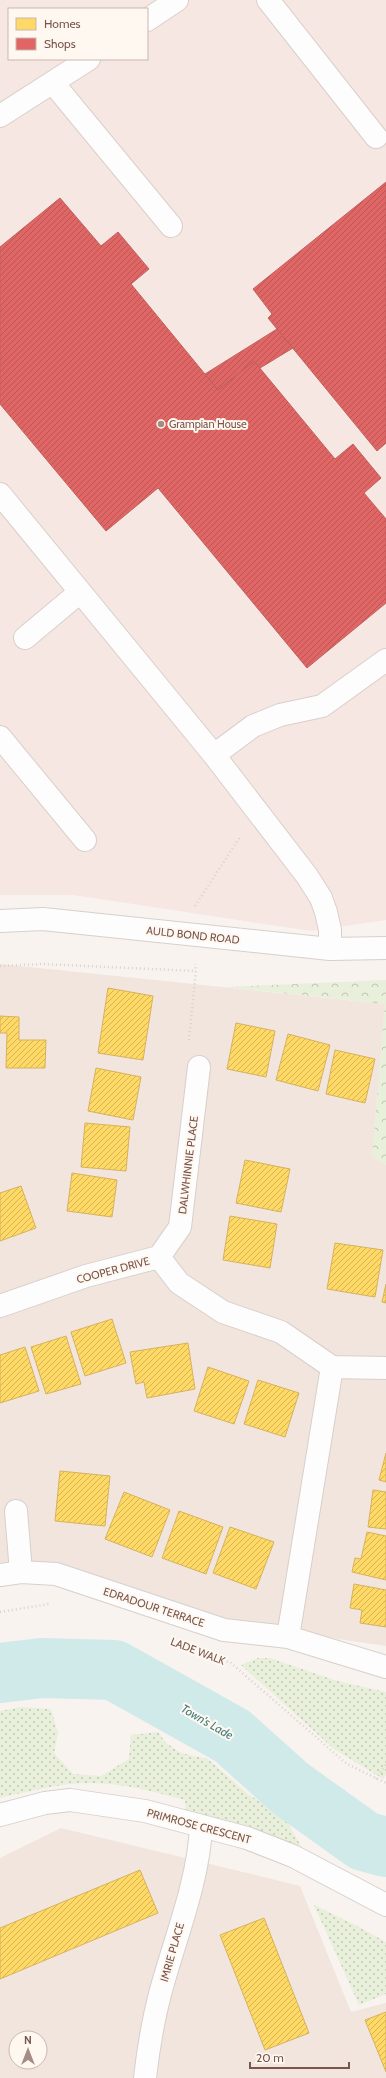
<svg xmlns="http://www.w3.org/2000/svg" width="386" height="2078" font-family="Cabin,sans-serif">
	<defs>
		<pattern id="grass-dots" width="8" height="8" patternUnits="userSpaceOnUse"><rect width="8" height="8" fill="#e8efda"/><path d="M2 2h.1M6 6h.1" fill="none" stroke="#c1c4b3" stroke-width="1.8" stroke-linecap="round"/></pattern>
		<pattern id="forest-crowns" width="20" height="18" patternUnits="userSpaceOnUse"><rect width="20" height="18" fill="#e8efda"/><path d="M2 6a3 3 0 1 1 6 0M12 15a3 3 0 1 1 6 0" fill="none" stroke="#c1c4b3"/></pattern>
		<pattern id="homes-hatch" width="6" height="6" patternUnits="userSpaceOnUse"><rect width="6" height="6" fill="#ffd966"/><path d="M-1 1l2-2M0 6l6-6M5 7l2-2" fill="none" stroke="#d3b356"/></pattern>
		<pattern id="shops-hatch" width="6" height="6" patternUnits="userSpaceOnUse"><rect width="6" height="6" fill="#e06666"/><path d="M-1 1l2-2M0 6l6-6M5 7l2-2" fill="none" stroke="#ba5756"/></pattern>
	</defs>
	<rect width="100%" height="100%" fill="#f8f3ef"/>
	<path fill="#f1e5dd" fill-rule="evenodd" d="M0,964L385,1004L372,1157L386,1165V1646L208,1620L0,1572Z
		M61,1828L300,1886L351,2012L386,2003V2078H0V1858ZM16,2038H40V2062H16Z"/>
	<path fill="#f7e7e3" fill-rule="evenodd" d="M0,0H386V920L311,931L73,895H0ZM9,9H147V59H9Z"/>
	<path fill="url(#grass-dots)" d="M258,1658H270L337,1681L386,1692V1775L383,1779L334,1749L241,1665Z
		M21,1707L51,1709L58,1733L54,1753L73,1774L101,1776L129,1759L131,1735L158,1732L166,1743L181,1753L208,1759L249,1795L283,1815L301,1846L186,1813L185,1800C155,1792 123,1783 91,1783C60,1783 30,1791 0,1798V1711Z
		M314,1905L357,1926L386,1942V1994L359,2005Z"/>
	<path fill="url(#forest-crowns)" d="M386,980V1165L372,1157L385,1004L225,987Z"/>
	<path fill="url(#homes-hatch)" stroke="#d6b25e" d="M108,988L153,996L143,1060L98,1053Z
		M0,1016L19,1017V1040H46L45,1068H6L7,1033H0Z
		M236,1023L275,1031L266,1077L227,1069Z
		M288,1034L330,1045L318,1091L276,1080Z
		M335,1050L375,1059L365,1103L326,1094Z
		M96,1068L141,1077L133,1120L88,1111Z
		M85,1123L130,1127L126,1171L81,1167Z
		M245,1160L290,1169L281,1212L236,1203Z
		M72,1173L117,1180L112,1217L67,1211Z
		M21,1186L36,1228L0,1241V1193Z
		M230,1216L277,1224L270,1268L223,1260Z
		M335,1243L383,1250L375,1297L327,1289Z
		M386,1284V1303L382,1302Z
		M112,1319L126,1363L85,1376L71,1332Z
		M66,1336L81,1384L46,1394L31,1347Z
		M188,1343L195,1389L147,1398L144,1382L136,1384L130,1352Z
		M25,1347L39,1391L0,1403V1355Z
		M208,1367L249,1381L234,1424L194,1411Z
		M258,1380L299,1393L285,1437L244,1424Z
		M386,1453V1482L379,1480Z
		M60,1471L110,1476L105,1526L55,1521Z
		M373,1490L386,1492V1529L368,1527Z
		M124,1492L170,1510L152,1557L105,1539Z
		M179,1511L223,1527L206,1574L162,1558Z
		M230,1527L274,1542L256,1589L213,1573Z
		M367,1532L386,1536V1580L352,1572L355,1558L361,1559Z
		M354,1584L386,1590V1627L360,1623L362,1610L350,1608Z
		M140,1870L158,1913L0,1979V1928Z
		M264,1918L309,2033L265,2050L220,1935Z
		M386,2012V2072L365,2020Z"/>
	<path fill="url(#shops-hatch)" stroke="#c1615e" d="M386,182V443L377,451L268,318L272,314L253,289Z
		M60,198L101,246L118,232L149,269L131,284L218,390L254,361L335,459L353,444L381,478L364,493L386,519V603L307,668L158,488L106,531L0,404V247Z
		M277,329L293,348L260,368L254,361L218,390L205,374Z"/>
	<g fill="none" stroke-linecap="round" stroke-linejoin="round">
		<path stroke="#d0eae9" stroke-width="60" d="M0,1673L42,1668L114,1670L232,1736L290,1788L364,1841L386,1847"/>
		<g stroke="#d8cfcb" stroke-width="24">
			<path id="minor" d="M268,0L376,137
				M147,20L177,0
				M53,83L171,226
				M0,116L89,59
				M0,494L214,755L307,876L321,898L326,912L330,930V949
				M25,638L80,592
				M0,737L85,840
				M214,755L253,726L280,715L322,706L386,660
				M0,921L43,919L330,949L386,948
				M159,1257L180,1227L199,1067
				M0,1306L86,1276L159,1257L179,1283L223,1312L281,1332L332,1367L386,1368
				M16,1511L21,1572
				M0,1575L21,1572L56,1574L224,1630L288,1637L386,1667
				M288,1637L332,1367
				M0,1815L45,1803L70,1800L145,1811L247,1838L293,1856L386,1905
				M145,2078C148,2051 153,2021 160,1994C174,1941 199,1881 201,1826"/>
		</g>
		<path stroke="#dad1d0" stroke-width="2.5" stroke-dasharray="1 3" stroke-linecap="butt" d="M195,906L240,837
			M0,966L42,964L196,971
			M189,1040L196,971L195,964
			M0,1612L49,1604
			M223,1660L231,1663L347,1764L386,1783
			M376,1779L386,1764"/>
		<use href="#minor" stroke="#fefdfd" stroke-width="22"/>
	</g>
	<circle fill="#a58d86" stroke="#fff8f1" stroke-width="1.5" cx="161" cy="424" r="4"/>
	<g text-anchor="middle" stroke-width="4" stroke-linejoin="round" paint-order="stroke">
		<g font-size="11" fill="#78564d" stroke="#fff8f1" text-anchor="start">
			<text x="169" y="428">Grampian House</text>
		</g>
		<g font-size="11" fill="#78564d" stroke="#fff8f1">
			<text transform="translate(193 935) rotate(6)" y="4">AULD BOND ROAD</text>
			<text transform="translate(188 1165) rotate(-83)" y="4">DALWHINNIE PLACE</text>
			<text transform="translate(113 1270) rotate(-15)" y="4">COOPER DRIVE</text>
			<text transform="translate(154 1607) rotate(18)" y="4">EDRADOUR TERRACE</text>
			<text transform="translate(198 1651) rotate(21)" y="4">LADE WALK</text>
			<text transform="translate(199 1826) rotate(15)" y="4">PRIMROSE CRESCENT</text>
			<text transform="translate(172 1952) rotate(-74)" y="4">IMRIE PLACE</text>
		</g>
		<g font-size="12" font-style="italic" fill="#417b7c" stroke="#fff8f1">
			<text transform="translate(207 1722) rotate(30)" y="4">Town's Lade</text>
		</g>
	</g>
	<rect x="8" y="8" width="140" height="52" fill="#fff8f1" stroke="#c9b7af"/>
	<rect x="16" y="18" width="20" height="12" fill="#ffd966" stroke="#c9b7af"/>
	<text x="44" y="28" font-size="12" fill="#78564d">Homes</text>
	<rect x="16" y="38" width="20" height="12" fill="#e06666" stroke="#c9b7af"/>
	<text x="44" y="48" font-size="12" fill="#78564d">Shops</text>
	<g transform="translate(28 2050)"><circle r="19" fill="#fff8f1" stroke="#c9b7af"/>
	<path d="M0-3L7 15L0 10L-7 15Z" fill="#a58d86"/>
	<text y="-6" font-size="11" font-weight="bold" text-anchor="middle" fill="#78564d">N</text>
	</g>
	<path d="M250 2062v6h99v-6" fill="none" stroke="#78564d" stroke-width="2"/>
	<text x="256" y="2062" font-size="12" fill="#78564d" stroke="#fff8f1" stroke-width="3" paint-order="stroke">20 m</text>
</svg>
